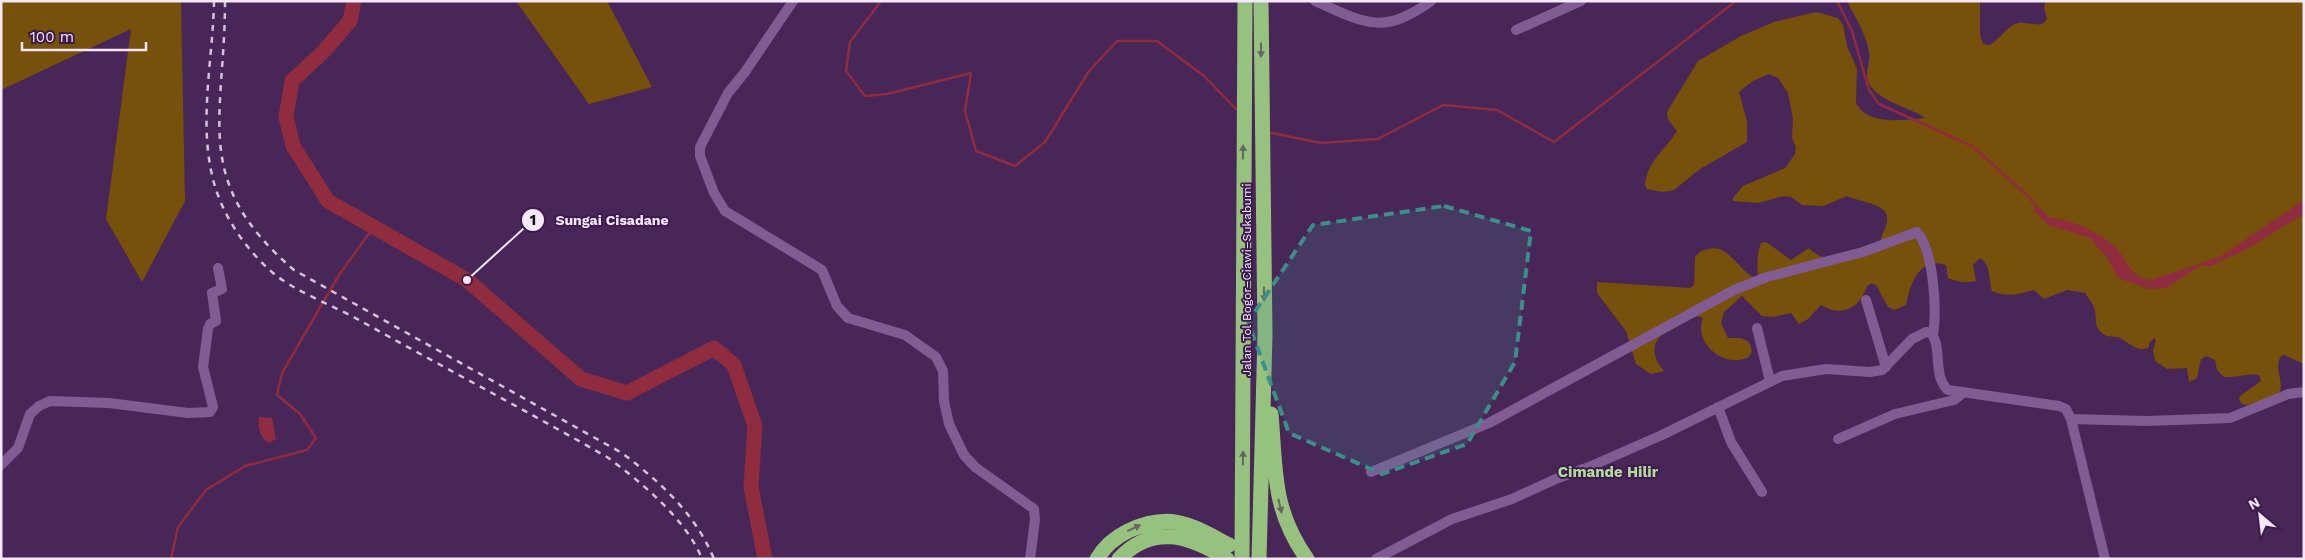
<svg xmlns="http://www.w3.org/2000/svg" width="2305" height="560" font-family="'Work Sans',sans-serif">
	<rect width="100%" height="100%" fill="#492658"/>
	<path fill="#775009" d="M1,1H181L185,201L142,282L106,219L131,29L1,90Z
		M516,1H607L652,87L589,104Z
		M1847,1H1980V35L1983,44L1990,45C2000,39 2008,25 2018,23C2029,21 2043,30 2047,18L2044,8L2046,1H2304V200L2259,233L2304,213V364L2284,355L2281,356C2273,369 2285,381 2279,394C2266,395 2256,408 2242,404L2239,400L2240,396L2261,381L2259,375C2247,373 2237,378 2224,377L2217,370L2215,360L2207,356L2201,359L2197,378L2189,382L2187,368L2167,369L2155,361L2153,351L2156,340L2154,338L2149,343V347C2138,355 2126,339 2117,337C2109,336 2104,337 2099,330C2094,324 2097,314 2094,307C2092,302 2088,298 2085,293L2067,290L2044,299L2034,290C2018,294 2007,298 1992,291C1988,279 1992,266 1980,258L1973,265L1976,281C1965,283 1958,282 1948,278L1946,265C1919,256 1910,285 1906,305L1894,310L1888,307L1876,285L1872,283L1867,286C1860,308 1842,318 1821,305L1808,319L1799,324L1791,313L1774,317L1762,316L1742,296L1724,312L1721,323L1728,338H1741L1749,342L1752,351L1749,357C1725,369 1693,344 1703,318C1693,314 1685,319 1677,324C1655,336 1646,349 1664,371L1651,374L1636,364L1626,331L1597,293V282L1690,288L1694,285L1695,257C1698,253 1702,250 1708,249C1728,244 1738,269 1753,277L1758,275C1757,264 1757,254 1761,243L1766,242L1791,260L1809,248C1827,269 1858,252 1880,245C1880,236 1885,231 1887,222C1891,203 1858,202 1847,196L1823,206L1802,205L1791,197L1784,196L1758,203L1733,201V198L1743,186L1785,168L1795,154L1796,147L1792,138L1793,119L1788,93L1778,78L1769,74L1753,81L1739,92L1747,121V142L1700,169L1674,190L1663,192L1647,189L1645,185C1647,161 1666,149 1677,131L1668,119L1667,112L1698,61L1741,36L1774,22L1816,12L1838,18L1843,25L1847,46L1857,69L1856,103C1868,126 1903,120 1926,118C1910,108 1885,103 1872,88C1861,75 1872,64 1869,51C1866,34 1855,17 1847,1Z"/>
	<path fill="#8f2c3d" d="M2304,200V214L2245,250L2211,266H2199L2167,288L2149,289L2118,278L2107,258L2090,238L2048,225L2033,210L2039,207L2050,218C2070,219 2097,231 2113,245C2129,259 2127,277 2151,280L2221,256Z
		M259,417L272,418L276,439L269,443C261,439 257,426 259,417Z"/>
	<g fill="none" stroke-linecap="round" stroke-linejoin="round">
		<path stroke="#8f2c3d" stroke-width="2.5" d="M881,1L850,42L846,71L865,96L887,94L971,73L965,111L976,151L1015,166L1045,142L1089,71L1117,41H1157L1204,76L1239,112
			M1837,1L1852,31L1869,90L1879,104L1972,146L2029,197L2039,210
			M1267,132L1321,143L1378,139L1443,105L1497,110L1554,142L1736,1
			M171,559L178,527L206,490L245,466L307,450L316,438L300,414L277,395L282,373L339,275L373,228"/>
		<path stroke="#8f2c3d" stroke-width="15" d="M354,1L350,21L323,52L292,81L286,117L293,146L328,201L467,280L581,379L627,393L714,348L734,365L755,426L751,487L765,559"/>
		<path stroke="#815c93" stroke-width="10" d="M793,1L745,72L728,93L700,147V156L714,193L725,211L822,270L837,306L848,318L905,335L936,357L943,371L944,401L949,424L964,455L975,467L1034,509L1035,520L1030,559
			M1315,1C1365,23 1383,36 1431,1
			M1516,30L1581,1
			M1866,300L1886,367
			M1757,328L1770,381
			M1718,407L1731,442L1762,492
			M2071,419L2147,421L2230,418L2288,394L2304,392
			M1838,439L1895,414L1954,400L1963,393
			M1,465L18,448L30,414L39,406L50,401L109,403L188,413L210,412L213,407L203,367L208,329L210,324L216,321L212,293L222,289L218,268
			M1371,472L1489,423L1734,290L1767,277L1863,252L1917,232C1934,251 1937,311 1933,335
			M1376,559L1452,519L1512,499L1558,478L1589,467L1662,435L1782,376L1826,369L1870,372L1882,370L1912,339L1926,332L1931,333C1943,348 1932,376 1948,390L2059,406L2066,409L2071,419L2105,559"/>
		<path stroke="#97c17f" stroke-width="15" d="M1271,414C1276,472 1272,509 1307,559
			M1097,559C1104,547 1116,537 1128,531C1171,511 1191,525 1229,545
			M1119,559C1153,523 1190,536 1227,559
			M1242,559L1245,1
			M1259,559L1265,335L1261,1"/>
		<path stroke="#d4c2db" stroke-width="2.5" stroke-dasharray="6 6" stroke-linecap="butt" d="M214,1C213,58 199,118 212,175C220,212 244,248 273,273C296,292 332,305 359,320C441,366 525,410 607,457C640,481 687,520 702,559
			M225,1C225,119 190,181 294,270L622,453C660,482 695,513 714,559"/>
	</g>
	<defs><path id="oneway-solid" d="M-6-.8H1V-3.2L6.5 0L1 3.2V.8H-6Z" transform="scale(1.25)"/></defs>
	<g fill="#666664">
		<use href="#oneway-solid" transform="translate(1261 50) rotate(90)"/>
		<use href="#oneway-solid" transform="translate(1243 152) rotate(-89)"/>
		<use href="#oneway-solid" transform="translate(1264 294) rotate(89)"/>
		<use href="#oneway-solid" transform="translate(1243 458) rotate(-89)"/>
		<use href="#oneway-solid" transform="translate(1280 506) rotate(77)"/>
		<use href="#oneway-solid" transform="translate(1134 528) rotate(-25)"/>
	</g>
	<path fill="#3d8d8a" fill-opacity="0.2" stroke="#3d8d8a" stroke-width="4" stroke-dasharray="10 6" stroke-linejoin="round" d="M1444,206L1531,231L1515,362L1467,444L1382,474L1289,433L1248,322L1313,225Z"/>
	<g text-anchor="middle" stroke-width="4" stroke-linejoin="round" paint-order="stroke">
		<g font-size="12" fill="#f5e8fb" stroke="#3e1b4d">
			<text transform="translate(1247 280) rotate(-90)" y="4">Jalan Tol Bogor–Ciawi–Sukabumi</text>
		</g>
		<g font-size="15" font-weight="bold" fill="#b2dd9a" stroke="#3e1b4d">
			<text x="1608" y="477">Cimande Hilir</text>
		</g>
	</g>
	<path fill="none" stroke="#f5e8fb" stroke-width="2" d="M467 280L533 220"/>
	<g fill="#f5e8fb" stroke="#3e1b4d" stroke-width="2">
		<circle cx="467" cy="280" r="5"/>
		<circle cx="533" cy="220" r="12"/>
	</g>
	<g font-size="15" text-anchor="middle" font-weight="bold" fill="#111">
		<text x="533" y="225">1</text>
	</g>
	<g font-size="14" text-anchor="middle" font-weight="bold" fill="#f5e8fb" stroke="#3e1b4d" stroke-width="4" stroke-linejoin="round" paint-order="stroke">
		<text x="612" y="225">Sungai Cisadane</text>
	</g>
	<rect width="2305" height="560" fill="none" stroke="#f5e8fb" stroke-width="5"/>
	<g transform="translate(2260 515) rotate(332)" stroke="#3e1b4d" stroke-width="4" paint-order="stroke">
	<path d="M0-4L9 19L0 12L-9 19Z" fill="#f5e8fb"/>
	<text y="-8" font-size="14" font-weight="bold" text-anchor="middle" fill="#f5e8fb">N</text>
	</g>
	<path d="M22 42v8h124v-8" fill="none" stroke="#f5e8fb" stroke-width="2.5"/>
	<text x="30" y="42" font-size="15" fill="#f5e8fb" stroke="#3e1b4d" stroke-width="4" paint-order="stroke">100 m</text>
</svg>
